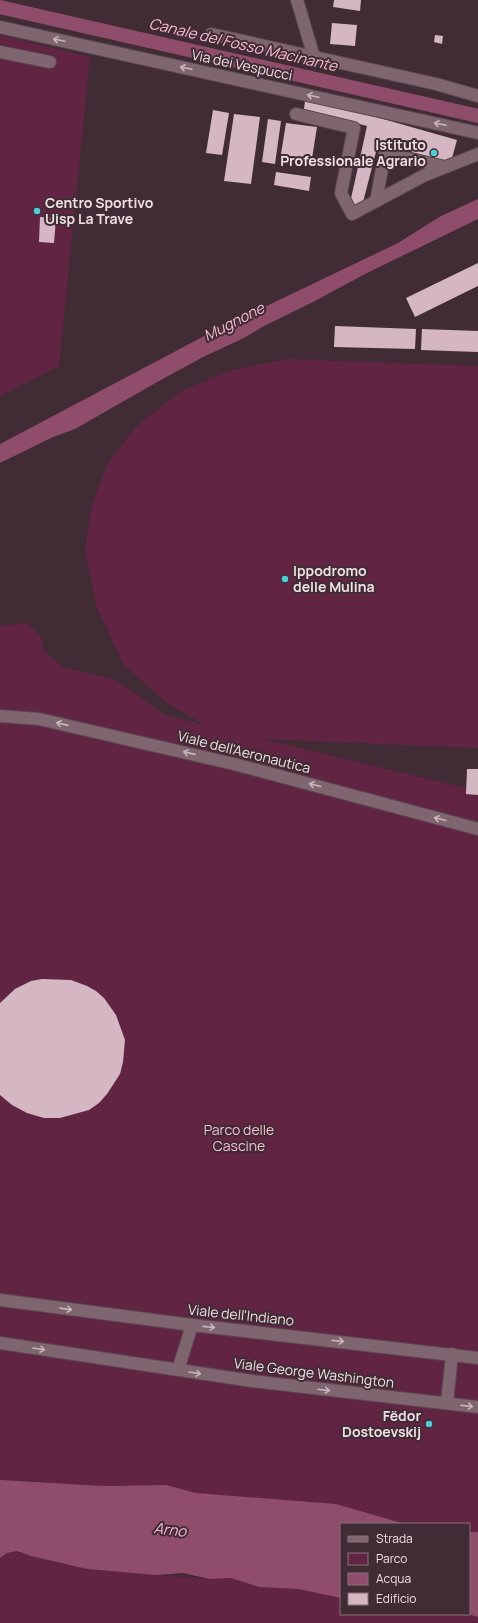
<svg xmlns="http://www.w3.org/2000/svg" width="478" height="1623" font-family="Manrope,sans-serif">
	<rect width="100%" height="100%" fill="#412b34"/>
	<path fill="#622443" d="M0,35L90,57L59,366L0,396Z
		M287,359L478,366V748L264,739L478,791V1532H469V1524H405L381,1518L196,1493L166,1485L107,1486L0,1480V626L26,623L41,636L44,651L62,667L116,680L165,715L205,725L167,703L124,665L97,608L85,550L92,504L109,461L138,425L180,392L231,370Z
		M17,1551L31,1556L87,1569L210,1579L231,1578L259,1587L298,1589L341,1598V1614H467L478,1617V1623H0V1558L7,1553Z"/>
	<path fill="#8f4c6b" d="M478,199V219L365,274L313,302L264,326L244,338L203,357L159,381L75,429L53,437L0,463V444L208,334L398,243L441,216Z
		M0,1480L105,1486L166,1485L196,1493L336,1504L405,1524H341V1598L298,1589L259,1587L231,1578L210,1579L183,1573L156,1575L87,1569L31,1556L17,1551L7,1553L0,1558Z
		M469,1532H478V1617L467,1614H469Z"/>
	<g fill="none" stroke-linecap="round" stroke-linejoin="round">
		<path stroke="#8f4c6b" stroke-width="14" d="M0,7L478,116"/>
	</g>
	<path fill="#d4b7c2" d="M334,0H361L360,11L333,7Z
		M332,23L357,25L355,46L330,44Z
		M435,35L443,36L442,44L434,42Z
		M305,101L369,115L457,140L451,162L378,144L362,206L350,203L367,126L304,109Z
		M213,110L229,113L222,155L206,153Z
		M234,114L260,117L251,184L224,181Z
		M268,119L281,121L275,164L262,162Z
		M286,123L317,127L311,165L280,160Z
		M276,172L311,177L309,191L274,185Z
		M40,217L56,218L54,243L39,242Z
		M478,263V286L415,317L406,298Z
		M335,326L416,329L415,349L334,347Z
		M422,329L478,331V352L421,350Z
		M467,769H478V795L466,794Z
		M42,979L71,980L87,986L96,991L104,998L116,1015L125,1040L123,1062L120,1074L107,1094L99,1103L89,1110L60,1118H44L27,1113L12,1105L0,1095V1003L15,989L31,981Z"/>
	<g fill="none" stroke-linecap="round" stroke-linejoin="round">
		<g stroke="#5b4850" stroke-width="14">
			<path id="minor" d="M297,0L314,57
				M0,27L478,133
				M211,34L436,84L478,96
				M0,52L50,62
				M296,114L354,128L341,193L352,214L423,176L478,154
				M376,201L385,153L445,167
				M0,716L39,719L234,764L478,829
				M0,1300L192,1325L478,1358
				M0,1343L252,1381L478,1407
				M178,1370L192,1325
				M447,1403L452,1354"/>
		</g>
		<use href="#minor" stroke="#7e656f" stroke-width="12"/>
	</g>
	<defs><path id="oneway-shaft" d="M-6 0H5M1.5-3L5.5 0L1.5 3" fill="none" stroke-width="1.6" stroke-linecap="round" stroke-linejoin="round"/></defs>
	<g stroke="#c7b5bc">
		<use href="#oneway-shaft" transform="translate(59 40) rotate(-168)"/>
		<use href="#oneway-shaft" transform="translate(186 68) rotate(-168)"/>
		<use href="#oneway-shaft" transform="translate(313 96) rotate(-168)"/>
		<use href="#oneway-shaft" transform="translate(440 124) rotate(-168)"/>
		<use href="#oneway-shaft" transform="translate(62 724) rotate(-167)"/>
		<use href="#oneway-shaft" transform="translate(189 753) rotate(-167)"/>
		<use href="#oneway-shaft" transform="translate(315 785) rotate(-165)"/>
		<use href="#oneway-shaft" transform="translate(440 819) rotate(-166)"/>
		<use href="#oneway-shaft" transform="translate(66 1309) rotate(8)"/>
		<use href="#oneway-shaft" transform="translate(209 1327) rotate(6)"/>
		<use href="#oneway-shaft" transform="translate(338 1341) rotate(6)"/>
		<use href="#oneway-shaft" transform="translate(39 1349) rotate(9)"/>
		<use href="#oneway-shaft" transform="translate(195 1373) rotate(9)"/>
		<use href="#oneway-shaft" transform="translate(324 1390) rotate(7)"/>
		<use href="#oneway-shaft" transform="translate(467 1406) rotate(6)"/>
	</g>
	<g fill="#51ccd5" stroke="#412b34" stroke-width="1.5">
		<circle cx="434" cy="153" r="4"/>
		<circle cx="37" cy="211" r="4"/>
		<circle cx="285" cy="579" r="4"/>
		<circle cx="429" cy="1424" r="4"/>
	</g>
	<g text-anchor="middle" stroke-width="4" stroke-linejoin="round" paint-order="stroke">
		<g font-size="14" fill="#efe0e5" stroke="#412b34">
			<text transform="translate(242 65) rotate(12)" y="5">Via dei Vespucci</text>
			<text transform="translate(244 752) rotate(14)" y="5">Viale dell'Aeronautica</text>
			<text transform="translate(241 1315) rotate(6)" y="5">Viale dell'Indiano</text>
			<text transform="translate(314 1373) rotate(7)" y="5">Viale George Washington</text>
		</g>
		<g font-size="14" font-weight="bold" fill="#efe0e5" stroke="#412b34" text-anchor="end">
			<text x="426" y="150">Istituto<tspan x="426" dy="16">Professionale Agrario</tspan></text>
			<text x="45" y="208" text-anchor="start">Centro Sportivo<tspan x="45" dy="16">Uisp La Trave</tspan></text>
			<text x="293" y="576" text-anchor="start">Ippodromo<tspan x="293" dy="16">delle Mulina</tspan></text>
			<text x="421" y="1421">Fëdor<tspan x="421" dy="16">Dostoevskij</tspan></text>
		</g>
		<g font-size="14" fill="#f9bdd6" stroke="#412b34">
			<text x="239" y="1135">Parco delle<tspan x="239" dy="16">Cascine</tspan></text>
		</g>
		<g font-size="15" font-style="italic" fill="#fabdd6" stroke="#412b34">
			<text transform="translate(243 45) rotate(13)" y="5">Canale del Fosso Macinante</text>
			<text transform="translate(234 322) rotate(-27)" y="5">Mugnone</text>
			<text transform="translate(170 1530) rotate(7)" y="5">Arno</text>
		</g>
	</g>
	<rect x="340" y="1523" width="130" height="92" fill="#412b34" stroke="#87737b"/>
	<rect x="348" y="1536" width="20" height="6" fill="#7e656f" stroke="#87737b"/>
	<text x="376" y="1543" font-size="12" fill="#efe0e5">Strada</text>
	<rect x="348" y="1553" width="20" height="12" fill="#622443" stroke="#87737b"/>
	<text x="376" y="1563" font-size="12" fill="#efe0e5">Parco</text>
	<rect x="348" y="1573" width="20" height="12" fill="#8f4c6b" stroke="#87737b"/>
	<text x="376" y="1583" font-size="12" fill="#efe0e5">Acqua</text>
	<rect x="348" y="1593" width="20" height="12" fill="#d4b7c2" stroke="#87737b"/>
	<text x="376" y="1603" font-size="12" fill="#efe0e5">Edificio</text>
</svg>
